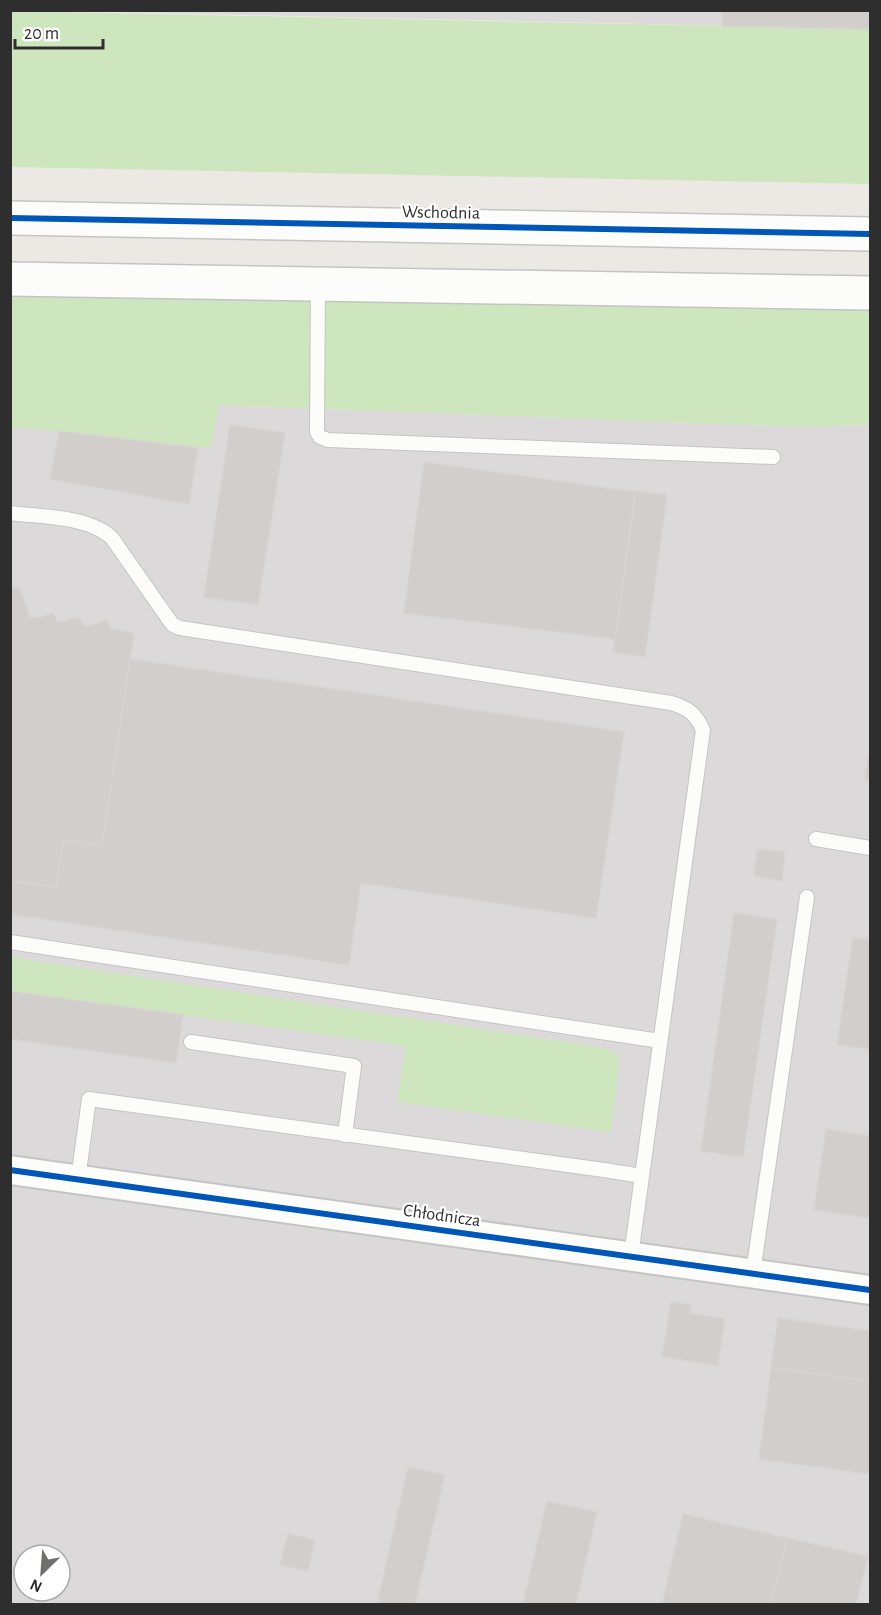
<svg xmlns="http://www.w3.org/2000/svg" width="881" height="1615" font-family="'Alegreya Sans',sans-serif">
	<rect width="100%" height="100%" fill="#ece8e4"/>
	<path fill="#dcd9db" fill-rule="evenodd" d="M870,10V29L73,11Z
		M11,401L218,405L799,427L870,425V1604H11ZM24,1555H60V1591H24Z"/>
	<path fill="#cee6be" d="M11,11L870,29V184L11,167Z
		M10,279L870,293V425L799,427L219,405L211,448L59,431L11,427Z
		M10,957L607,1048L619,1056L618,1076L611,1132L398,1102L406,1046L11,991Z"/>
	<path fill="#d1cecb" stroke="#d7d4d0" stroke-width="1.5" d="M722,10H870V29L722,26Z
		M230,425L285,433L258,605L204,597Z
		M59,431L198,448L189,504L50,479Z
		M424,462L635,492L615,639L404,613Z
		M636,491L667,495L645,657L613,652Z
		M10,587L19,588L29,613L28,617L37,618L53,613L57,621L63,622L79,617L83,625L89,626L107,620L111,629L134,633L102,846L63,840L56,887L10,881Z
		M130,659L624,732L596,918L361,883L349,965L10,914V881L56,887L63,840L102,846Z
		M870,747V779H865Z
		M757,849L785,852L782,881L754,876Z
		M734,913L777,919L743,1157L701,1151Z
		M853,937L870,940V1049L837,1045Z
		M10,991L183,1015L176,1063L10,1039Z
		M826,1129L870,1136V1218L814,1210Z
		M671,1302L691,1305L689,1313L725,1319L718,1366L662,1357Z
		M778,1318L870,1331V1381L771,1368Z
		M771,1368L870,1381V1474L759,1459Z
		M408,1467L445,1475L415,1604H377Z
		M547,1501L597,1512L576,1604H523Z
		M683,1514L787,1538L771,1604H662Z
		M288,1533L315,1540L308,1571L280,1565Z
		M787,1538L868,1556L856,1604H771Z"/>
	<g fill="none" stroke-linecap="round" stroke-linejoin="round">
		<g stroke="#c5c4c5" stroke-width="16">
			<path id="lane" d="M318,284L317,432L320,437L328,440L773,457
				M10,513C41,517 89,516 112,538L167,617L173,625L180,628L671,703C688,708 696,714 703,730L642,1176
				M816,839L870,848
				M10,942L660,1041
				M191,1042L354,1066L345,1135
				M78,1179L89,1099L604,1170L642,1176L631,1256
				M753,1273L807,897"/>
		</g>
		<g stroke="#c5c4c5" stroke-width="32">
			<path id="street" d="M10,1170L870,1290"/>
		</g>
		<g stroke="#c5c4c5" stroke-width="36">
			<path id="secondary" d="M10,218L870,234
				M10,279L870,293"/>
		</g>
		<use href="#lane" stroke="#fcfcfb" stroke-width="14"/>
		<use href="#street" stroke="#fcfcfb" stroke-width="28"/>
		<use href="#secondary" stroke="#fcfcfb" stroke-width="33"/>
		<g stroke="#fff" stroke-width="10">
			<path id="cycleway" d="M10,218L870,234
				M10,1170L870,1290"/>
		</g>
		<use href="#cycleway" stroke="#0057b8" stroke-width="6"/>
	</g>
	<g text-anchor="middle" stroke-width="4.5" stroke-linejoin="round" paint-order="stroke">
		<g font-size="18" fill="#2e2e2e" stroke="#fff">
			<text transform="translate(441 212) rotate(1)" y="6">Wschodnia</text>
			<text transform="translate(442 1215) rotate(8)" y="6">Chłodnicza</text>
		</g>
	</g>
	<rect width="881" height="1615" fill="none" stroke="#2e2e2e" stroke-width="24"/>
	<g transform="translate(42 1573) rotate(205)"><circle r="28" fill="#ffffff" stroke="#ababab" stroke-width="1.5"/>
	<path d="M0-4.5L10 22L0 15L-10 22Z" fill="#706f6e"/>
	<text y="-9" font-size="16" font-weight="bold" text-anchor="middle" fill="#2e2e2e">N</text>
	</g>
	<path d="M15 39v9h88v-9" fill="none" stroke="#2e2e2e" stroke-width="3"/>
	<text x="24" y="39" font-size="18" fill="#2e2e2e" stroke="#ffffff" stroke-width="4.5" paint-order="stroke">20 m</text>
</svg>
